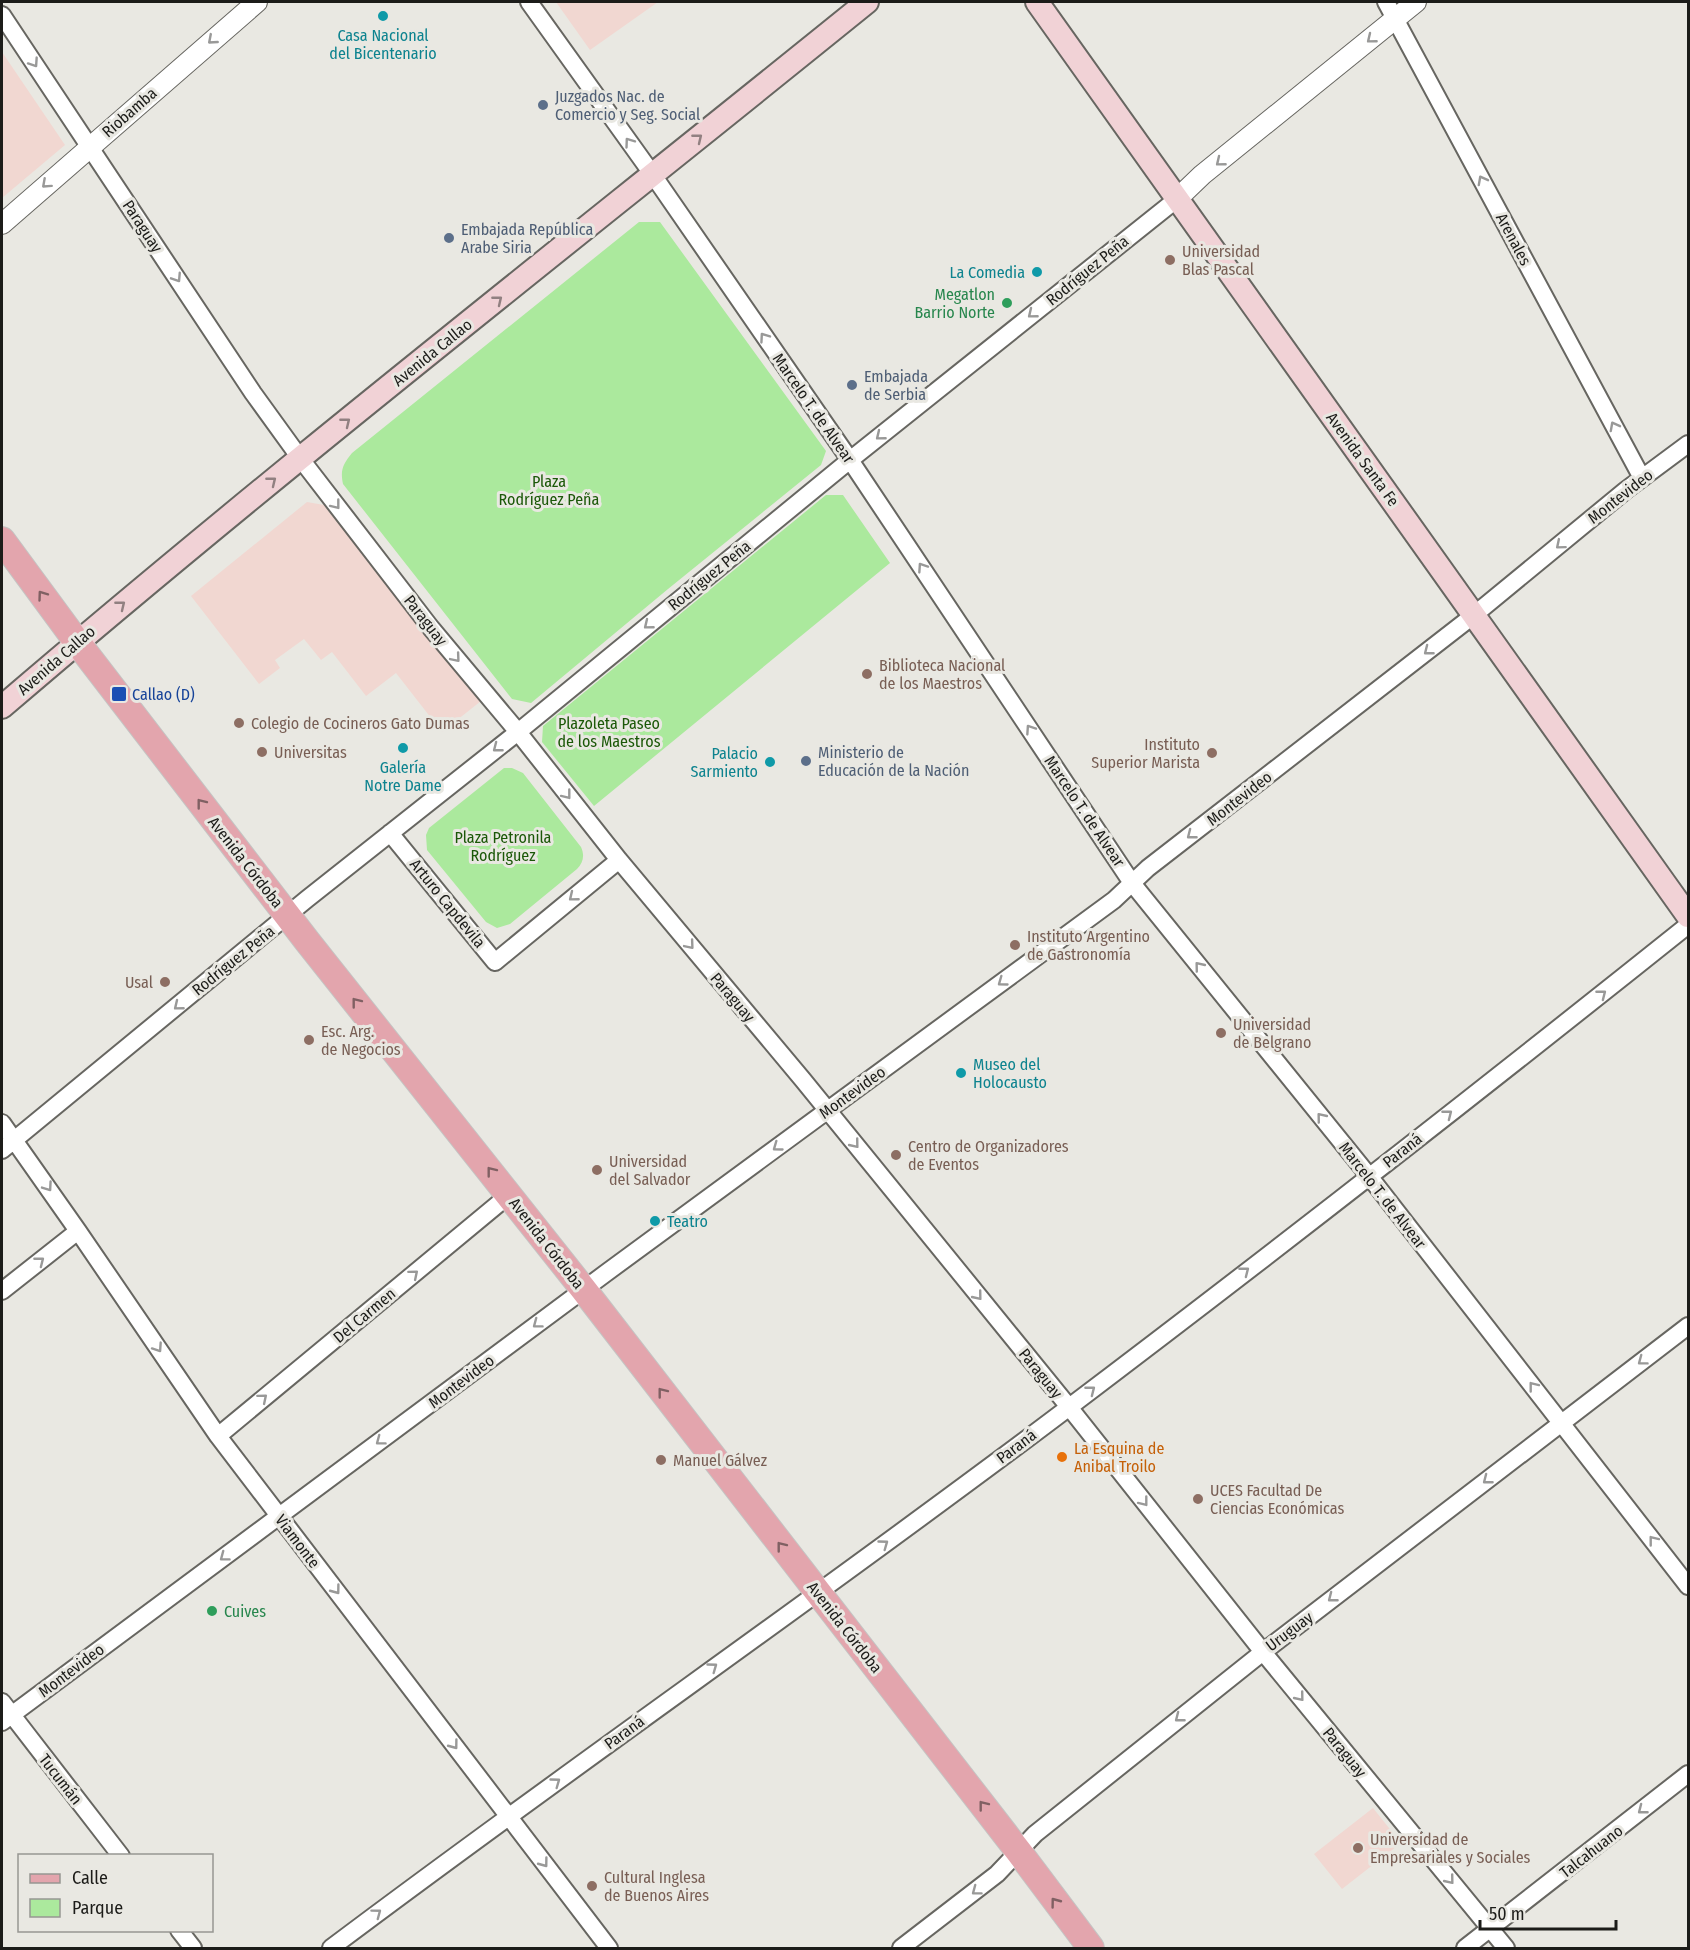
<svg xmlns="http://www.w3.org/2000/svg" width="1690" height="1950" font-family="'Fira Sans Condensed',sans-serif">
	<rect width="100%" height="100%" fill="#e9e8e2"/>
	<path fill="#f1d7d1" d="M556,2H658L590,50Z
		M2,52L65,145L2,198Z
		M307,502L324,505L481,701L442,732L396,673L366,696L332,652L321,660L304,639L275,660L280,668L259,684L191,596Z
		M1373,1808L1401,1843L1342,1889L1314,1854Z"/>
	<path fill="#abe99d" d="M639,222H660L826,451L821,465L668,589L531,703L512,699L343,484C340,470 343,464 352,453Z
		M826,495H843L890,563L594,806L542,742L543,726Z
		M504,768H512L523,773L581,847C585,856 583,863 577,869L510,924L497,928L486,922L427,850L426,835L429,828Z"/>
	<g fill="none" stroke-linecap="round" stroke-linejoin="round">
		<g stroke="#676661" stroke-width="20">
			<path id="minor" d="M529,2L653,175L850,460L1132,883L1369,1176L1688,1586
				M1386,2L1642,478
				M2,15L253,393L300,458L431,628L518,732L619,860L803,1080L1069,1407L1263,1652L1506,1948
				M390,833L495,962L619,860
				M2,1123L78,1231L218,1436L609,1948
				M2,1150L307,899L518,732L850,460L1177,199
				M2,1291L78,1231
				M218,1436L509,1195
				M2,1702L121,1856
				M2,1722L606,1273L1114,900L1148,868L1474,615L1626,490L1688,444
				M179,1930L193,1948
				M331,1948C574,1765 825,1592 1068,1408C1277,1250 1484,1088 1688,925
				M901,1948L997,1874L1035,1834L1263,1652L1688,1326
				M1465,1948L1688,1774"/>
		</g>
		<g stroke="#676661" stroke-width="22">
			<path id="tertiary" d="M1177,199L1202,175L1416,2
				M2,224L257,2"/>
		</g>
		<g stroke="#676661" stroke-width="26">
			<path id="secondary" d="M1037,2L1688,916
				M2,707C284,465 578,236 867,2"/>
		</g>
		<g stroke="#c4c4c3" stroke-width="28">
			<path id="primary" d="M2,540L77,642L307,941L584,1290L1019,1852L1091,1948"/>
		</g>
		<use href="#minor" stroke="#fff" stroke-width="16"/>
		<use href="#tertiary" stroke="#fff" stroke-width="20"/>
		<use href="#secondary" stroke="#f1d2d6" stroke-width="22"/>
		<use href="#primary" stroke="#e3a5ad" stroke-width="26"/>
	</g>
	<defs><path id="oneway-chevron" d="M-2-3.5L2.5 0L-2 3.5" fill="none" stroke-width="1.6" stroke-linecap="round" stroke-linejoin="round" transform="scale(1.5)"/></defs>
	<g stroke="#999998">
		<use href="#oneway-chevron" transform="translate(1371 39) rotate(141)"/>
		<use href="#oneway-chevron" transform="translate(212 40) rotate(139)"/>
		<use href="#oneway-chevron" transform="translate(34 63) rotate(56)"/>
		<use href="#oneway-chevron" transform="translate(629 142) rotate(-126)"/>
		<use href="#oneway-chevron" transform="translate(1220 162) rotate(141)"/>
		<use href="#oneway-chevron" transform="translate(1482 180) rotate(-118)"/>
		<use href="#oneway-chevron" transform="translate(46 184) rotate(138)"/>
		<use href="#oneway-chevron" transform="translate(177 278) rotate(57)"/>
		<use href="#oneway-chevron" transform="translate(1032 314) rotate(141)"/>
		<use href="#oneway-chevron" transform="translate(764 337) rotate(-125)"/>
		<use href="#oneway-chevron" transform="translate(1614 426) rotate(-118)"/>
		<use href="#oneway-chevron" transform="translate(880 436) rotate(141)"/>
		<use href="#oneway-chevron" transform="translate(336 505) rotate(52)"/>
		<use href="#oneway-chevron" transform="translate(1560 545) rotate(140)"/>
		<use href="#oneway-chevron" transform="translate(922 567) rotate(-124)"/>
		<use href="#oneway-chevron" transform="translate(648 625) rotate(141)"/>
		<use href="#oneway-chevron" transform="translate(1428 651) rotate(142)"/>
		<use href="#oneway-chevron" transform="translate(456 658) rotate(50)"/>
		<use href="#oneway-chevron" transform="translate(1030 729) rotate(-124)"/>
		<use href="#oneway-chevron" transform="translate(497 748) rotate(142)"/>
		<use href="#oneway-chevron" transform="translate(567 795) rotate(52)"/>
		<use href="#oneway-chevron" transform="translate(1191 835) rotate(142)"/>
		<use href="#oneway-chevron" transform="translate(573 897) rotate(141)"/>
		<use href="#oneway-chevron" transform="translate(690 945) rotate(50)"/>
		<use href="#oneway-chevron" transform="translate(1199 966) rotate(-129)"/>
		<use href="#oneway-chevron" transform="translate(1002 982) rotate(144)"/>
		<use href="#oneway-chevron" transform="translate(1602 994) rotate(-38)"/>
		<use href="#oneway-chevron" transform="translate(178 1006) rotate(141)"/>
		<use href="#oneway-chevron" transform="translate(1448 1114) rotate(-38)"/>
		<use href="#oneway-chevron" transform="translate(1321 1117) rotate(-129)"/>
		<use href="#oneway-chevron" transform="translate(855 1144) rotate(51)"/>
		<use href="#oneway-chevron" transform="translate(777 1147) rotate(144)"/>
		<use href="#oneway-chevron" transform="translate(48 1187) rotate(55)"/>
		<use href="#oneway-chevron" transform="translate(40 1261) rotate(-38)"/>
		<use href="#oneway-chevron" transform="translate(1245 1271) rotate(-38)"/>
		<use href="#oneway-chevron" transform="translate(414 1274) rotate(-40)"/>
		<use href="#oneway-chevron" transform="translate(978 1296) rotate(51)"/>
		<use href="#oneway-chevron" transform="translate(537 1324) rotate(143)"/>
		<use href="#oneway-chevron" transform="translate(158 1348) rotate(56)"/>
		<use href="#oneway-chevron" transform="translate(1642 1361) rotate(143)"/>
		<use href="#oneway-chevron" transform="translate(1533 1386) rotate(-128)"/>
		<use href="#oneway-chevron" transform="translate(1091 1390) rotate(-38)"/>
		<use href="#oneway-chevron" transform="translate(263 1398) rotate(-40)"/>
		<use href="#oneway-chevron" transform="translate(380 1441) rotate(143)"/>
		<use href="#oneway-chevron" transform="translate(1487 1480) rotate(142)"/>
		<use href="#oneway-chevron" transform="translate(1144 1502) rotate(52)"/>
		<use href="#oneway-chevron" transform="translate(1653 1540) rotate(-128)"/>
		<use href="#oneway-chevron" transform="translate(884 1544) rotate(-36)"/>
		<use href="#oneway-chevron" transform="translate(224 1557) rotate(143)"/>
		<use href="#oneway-chevron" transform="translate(336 1590) rotate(53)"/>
		<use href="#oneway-chevron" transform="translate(1332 1598) rotate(142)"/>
		<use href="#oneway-chevron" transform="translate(713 1667) rotate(-36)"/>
		<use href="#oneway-chevron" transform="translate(1300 1697) rotate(51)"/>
		<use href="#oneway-chevron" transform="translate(1179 1718) rotate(142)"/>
		<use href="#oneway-chevron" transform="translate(454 1745) rotate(53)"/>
		<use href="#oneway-chevron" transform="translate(556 1782) rotate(-36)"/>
		<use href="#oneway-chevron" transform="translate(1642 1810) rotate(142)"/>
		<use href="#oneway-chevron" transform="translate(544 1863) rotate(53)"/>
		<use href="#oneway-chevron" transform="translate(1450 1880) rotate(51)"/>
		<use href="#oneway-chevron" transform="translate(976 1891) rotate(143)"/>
		<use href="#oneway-chevron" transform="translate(377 1913) rotate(-37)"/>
	</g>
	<g stroke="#918081">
		<use href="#oneway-chevron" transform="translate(698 138) rotate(-39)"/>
		<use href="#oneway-chevron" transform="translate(498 300) rotate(-39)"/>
		<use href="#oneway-chevron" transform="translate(346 422) rotate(-39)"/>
		<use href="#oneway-chevron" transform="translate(272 481) rotate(-39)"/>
		<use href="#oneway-chevron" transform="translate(121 605) rotate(-39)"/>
	</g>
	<g stroke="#806063">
		<use href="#oneway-chevron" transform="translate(42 595) rotate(-126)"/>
		<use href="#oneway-chevron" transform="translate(201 803) rotate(-128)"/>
		<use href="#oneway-chevron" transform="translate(356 1002) rotate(-128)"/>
		<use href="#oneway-chevron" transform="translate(491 1171) rotate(-128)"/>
		<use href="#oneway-chevron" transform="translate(662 1392) rotate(-128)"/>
		<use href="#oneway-chevron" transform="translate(781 1546) rotate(-128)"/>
		<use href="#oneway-chevron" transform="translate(983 1805) rotate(-128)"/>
		<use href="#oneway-chevron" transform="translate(1055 1902) rotate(-127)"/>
	</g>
	<g fill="#0f9aa8" stroke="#e9e8e2" stroke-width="2">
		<circle cx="383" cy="16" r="6"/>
		<circle cx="1037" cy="272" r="6"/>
		<circle cx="403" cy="748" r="6"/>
		<circle cx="770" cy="762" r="6"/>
		<circle cx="961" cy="1073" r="6"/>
		<circle cx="655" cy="1221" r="6"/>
	</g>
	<g fill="#5c6f8a" stroke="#e9e8e2" stroke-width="2">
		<circle cx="543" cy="105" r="6"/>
		<circle cx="449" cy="238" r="6"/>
		<circle cx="852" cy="385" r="6"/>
		<circle cx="806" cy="761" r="6"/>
	</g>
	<g fill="#8d6e63" stroke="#e9e8e2" stroke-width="2">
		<circle cx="1170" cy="260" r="6"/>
		<circle cx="867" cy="674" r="6"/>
		<circle cx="239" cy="723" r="6"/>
		<circle cx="262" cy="752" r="6"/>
		<circle cx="1212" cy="753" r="6"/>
		<circle cx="1015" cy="945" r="6"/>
		<circle cx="165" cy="982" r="6"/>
		<circle cx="1221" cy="1033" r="6"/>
		<circle cx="309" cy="1040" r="6"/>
		<circle cx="896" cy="1155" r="6"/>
		<circle cx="597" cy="1170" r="6"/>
		<circle cx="661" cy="1460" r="6"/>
		<circle cx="1198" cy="1499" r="6"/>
		<circle cx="1358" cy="1848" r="6"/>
		<circle cx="592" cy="1886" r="6"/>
	</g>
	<g fill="#2e9e5b" stroke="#e9e8e2" stroke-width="2">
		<circle cx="1007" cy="303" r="6"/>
		<circle cx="212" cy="1611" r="6"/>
	</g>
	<rect fill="#1a4fb4" stroke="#e9e8e2" stroke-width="2" x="111" y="686" width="16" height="16" rx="3"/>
	<circle fill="#e8710a" stroke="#e9e8e2" stroke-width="2" cx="1062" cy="1457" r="6"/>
	<g text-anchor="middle" stroke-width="6" stroke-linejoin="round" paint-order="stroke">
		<g font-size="16" fill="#0d838f" stroke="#e9e8e2">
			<text x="383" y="41">Casa Nacional<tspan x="383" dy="18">del Bicentenario</tspan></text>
			<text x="1025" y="278" text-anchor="end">La Comedia</text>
			<text x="758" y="759" text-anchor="end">Palacio<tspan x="758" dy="18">Sarmiento</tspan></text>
			<text x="403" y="773">Galería<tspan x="403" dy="18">Notre Dame</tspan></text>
			<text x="973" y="1070" text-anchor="start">Museo del<tspan x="973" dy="18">Holocausto</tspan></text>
			<text x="667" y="1227" text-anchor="start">Teatro</text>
		</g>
		<g font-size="16" fill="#4e5e75" stroke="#e9e8e2" text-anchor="start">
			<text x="555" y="102">Juzgados Nac. de<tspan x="555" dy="18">Comercio y Seg. Social</tspan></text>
			<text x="461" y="235">Embajada República<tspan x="461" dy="18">Arabe Siria</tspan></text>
			<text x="864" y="382">Embajada<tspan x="864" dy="18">de Serbia</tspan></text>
			<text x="818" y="758">Ministerio de<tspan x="818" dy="18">Educación de la Nación</tspan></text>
		</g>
		<g font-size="16" fill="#1c1c19" stroke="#e9e8e2">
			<text transform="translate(129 112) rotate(-41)" y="6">Riobamba</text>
			<text transform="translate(143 226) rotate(57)" y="6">Paraguay</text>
			<text transform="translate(1514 239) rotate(62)" y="6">Arenales</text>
			<text transform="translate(1087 270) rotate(-39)" y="6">Rodríguez Peña</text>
			<text transform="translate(432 352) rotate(-39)" y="6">Avenida Callao</text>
			<text transform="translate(814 408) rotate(55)" y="6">Marcelo T. de Alvear</text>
			<text transform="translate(1363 459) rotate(54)" y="6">Avenida Santa Fe</text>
			<text transform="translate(1620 496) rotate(-38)" y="6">Montevideo</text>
			<text transform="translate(709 575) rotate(-39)" y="6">Rodríguez Peña</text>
			<text transform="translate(426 620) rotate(52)" y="6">Paraguay</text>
			<text transform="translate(56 660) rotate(-41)" y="6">Avenida Callao</text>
			<text transform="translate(1239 798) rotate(-38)" y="6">Montevideo</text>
			<text transform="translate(1085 811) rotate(56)" y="6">Marcelo T. de Alvear</text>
			<text transform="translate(246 862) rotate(52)" y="6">Avenida Córdoba</text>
			<text transform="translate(448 903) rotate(51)" y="6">Arturo Capdevila</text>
			<text transform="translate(233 960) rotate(-39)" y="6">Rodríguez Peña</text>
			<text transform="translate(733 997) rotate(50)" y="6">Paraguay</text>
			<text transform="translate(852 1092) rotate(-36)" y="6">Montevideo</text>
			<text transform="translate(1402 1150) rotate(-38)" y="6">Paraná</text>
			<text transform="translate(1383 1195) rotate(52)" y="6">Marcelo T. de Alvear</text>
			<text transform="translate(547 1243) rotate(52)" y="6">Avenida Córdoba</text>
			<text transform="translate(364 1315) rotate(-40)" y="6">Del Carmen</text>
			<text transform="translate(1041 1373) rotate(51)" y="6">Paraguay</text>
			<text transform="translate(461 1381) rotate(-37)" y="6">Montevideo</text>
			<text transform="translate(1016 1446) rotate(-37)" y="6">Paraná</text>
			<text transform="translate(298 1541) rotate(53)" y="6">Viamonte</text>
			<text transform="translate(845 1627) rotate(52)" y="6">Avenida Córdoba</text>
			<text transform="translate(1289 1631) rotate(-37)" y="6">Uruguay</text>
			<text transform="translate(71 1670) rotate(-37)" y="6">Montevideo</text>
			<text transform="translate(624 1732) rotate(-36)" y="6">Paraná</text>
			<text transform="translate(1345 1752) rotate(51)" y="6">Paraguay</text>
			<text transform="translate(61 1779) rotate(52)" y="6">Tucumán</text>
			<text transform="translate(1591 1851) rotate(-38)" y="6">Talcahuano</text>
		</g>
		<g font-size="16" fill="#785e54" stroke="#e9e8e2" text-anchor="start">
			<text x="1182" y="257">Universidad<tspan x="1182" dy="18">Blas Pascal</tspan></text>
			<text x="879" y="671">Biblioteca Nacional<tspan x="879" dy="18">de los Maestros</tspan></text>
			<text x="251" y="729">Colegio de Cocineros Gato Dumas</text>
			<text x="1200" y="750" text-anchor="end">Instituto<tspan x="1200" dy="18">Superior Marista</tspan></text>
			<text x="274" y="758">Universitas</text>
			<text x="1027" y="942">Instituto Argentino<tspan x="1027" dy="18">de Gastronomía</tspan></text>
			<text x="153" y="988" text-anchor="end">Usal</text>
			<text x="1233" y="1030">Universidad<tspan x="1233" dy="18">de Belgrano</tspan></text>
			<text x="321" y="1037">Esc. Arg.<tspan x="321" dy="18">de Negocios</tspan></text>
			<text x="908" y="1152">Centro de Organizadores<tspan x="908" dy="18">de Eventos</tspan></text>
			<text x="609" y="1167">Universidad<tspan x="609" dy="18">del Salvador</tspan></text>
			<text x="673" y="1466">Manuel Gálvez</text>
			<text x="1210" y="1496">UCES Facultad De<tspan x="1210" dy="18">Ciencias Económicas</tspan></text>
			<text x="1370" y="1845">Universidad de<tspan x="1370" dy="18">Empresariales y Sociales</tspan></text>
			<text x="604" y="1883">Cultural Inglesa<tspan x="604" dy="18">de Buenos Aires</tspan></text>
		</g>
		<g font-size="16" fill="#27864d" stroke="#e9e8e2" text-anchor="end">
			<text x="995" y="300">Megatlon<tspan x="995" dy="18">Barrio Norte</tspan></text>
			<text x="224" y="1617" text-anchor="start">Cuives</text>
		</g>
		<g font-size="16" fill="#1b5808" stroke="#e9e8e2">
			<text x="549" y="487">Plaza<tspan x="549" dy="18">Rodríguez Peña</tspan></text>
			<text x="609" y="729">Plazoleta Paseo<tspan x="609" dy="18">de los Maestros</tspan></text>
			<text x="503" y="843">Plaza Petronila<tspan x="503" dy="18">Rodríguez</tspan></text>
		</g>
		<g font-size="16" fill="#164399" stroke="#e9e8e2" text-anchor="start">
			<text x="132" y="700">Callao (D)</text>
		</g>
		<g font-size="16" fill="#c56008" stroke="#e9e8e2" text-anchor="start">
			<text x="1074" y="1454">La Esquina de<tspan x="1074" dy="18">Anibal Troilo</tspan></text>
		</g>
	</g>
	<rect width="1690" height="1950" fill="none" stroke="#1c1c19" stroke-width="6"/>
	<rect x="18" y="1854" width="195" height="78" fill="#e9e8e2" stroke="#979692" stroke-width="1.5"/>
	<rect x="30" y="1874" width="30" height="9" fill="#e3a5ad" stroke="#979692" stroke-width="1.5"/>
	<text x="72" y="1884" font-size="18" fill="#1c1c19">Calle</text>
	<rect x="30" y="1899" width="30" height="18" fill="#abe99d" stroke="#979692" stroke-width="1.5"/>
	<text x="72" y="1914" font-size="18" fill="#1c1c19">Parque</text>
	<path d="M1480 1920v9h136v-9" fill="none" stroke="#1c1c19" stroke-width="3"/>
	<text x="1489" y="1920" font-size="18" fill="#1c1c19" stroke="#e9e8e2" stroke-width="4.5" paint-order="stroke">50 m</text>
</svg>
